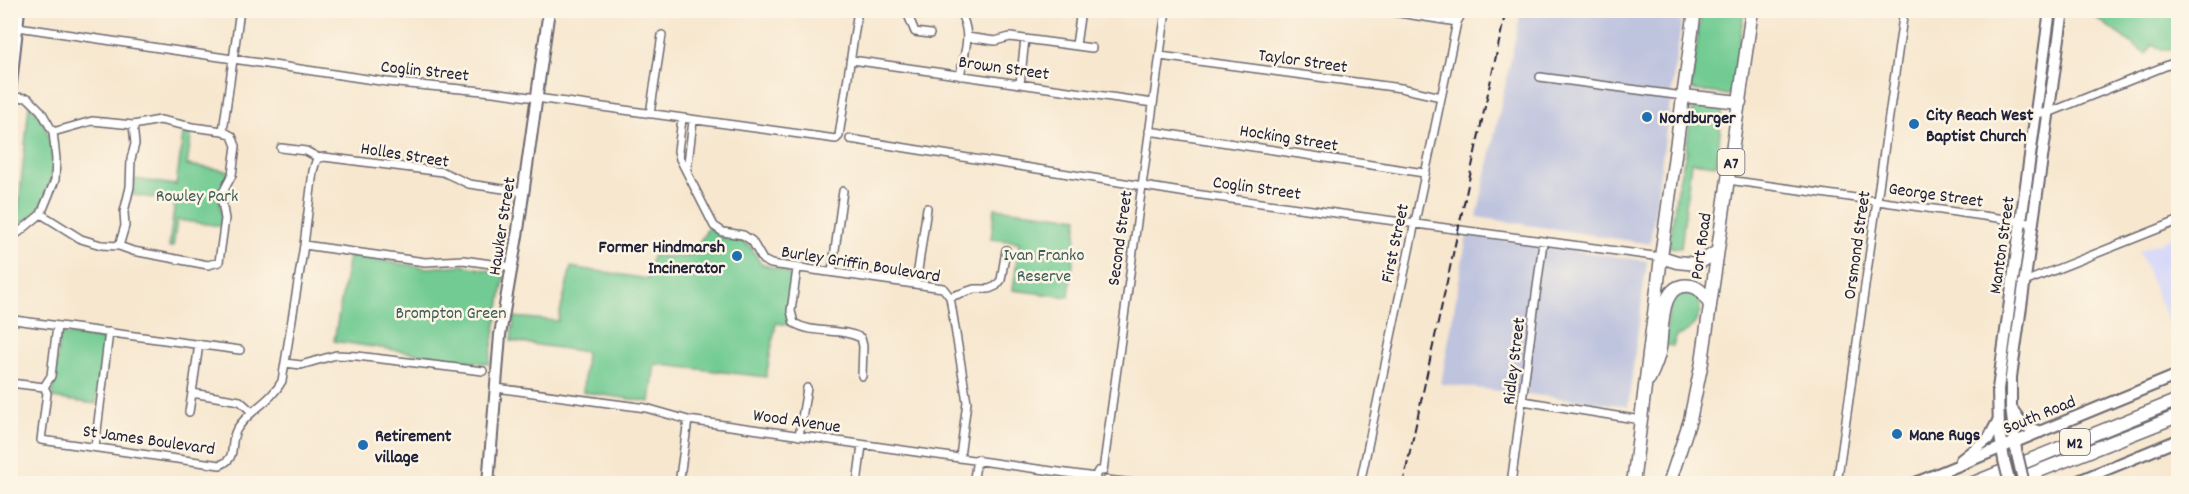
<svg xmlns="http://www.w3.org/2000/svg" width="2189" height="494" font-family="Dekko,sans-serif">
	<rect width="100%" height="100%" fill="#fcf5e5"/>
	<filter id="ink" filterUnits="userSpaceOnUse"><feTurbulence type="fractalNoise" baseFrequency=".0167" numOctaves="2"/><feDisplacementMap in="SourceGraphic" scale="12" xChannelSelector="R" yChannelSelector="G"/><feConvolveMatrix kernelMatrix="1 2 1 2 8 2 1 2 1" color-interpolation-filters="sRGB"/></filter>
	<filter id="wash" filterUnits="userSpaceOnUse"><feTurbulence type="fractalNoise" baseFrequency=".008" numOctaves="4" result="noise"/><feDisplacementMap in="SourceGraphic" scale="24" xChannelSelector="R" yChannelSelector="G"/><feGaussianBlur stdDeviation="1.35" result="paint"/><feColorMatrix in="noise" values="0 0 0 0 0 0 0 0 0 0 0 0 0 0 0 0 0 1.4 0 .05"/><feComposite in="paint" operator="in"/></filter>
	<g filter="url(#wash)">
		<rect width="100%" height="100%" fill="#f7e7cf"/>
		<path fill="#d6d8f9" d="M2178,235V346L2139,251Z"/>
		<path fill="#bec3de" d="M1521,11H1683L1650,244L1477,217Z
			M1467,235L1647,261L1628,406L1441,384Z"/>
		<path fill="#71cb92" stroke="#4a7666" stroke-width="1.5" d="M1701,11H1744L1733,92L1728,95L1694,90L1691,88Z
			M2087,11H2178V48L2161,50L2153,44L2146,54Z
			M1723,102L1717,162L1715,165L1691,162L1681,248L1669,247L1677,189L1686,153L1688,151L1686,150L1691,114L1697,105Z
			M29,105C62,132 62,210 17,224Z
			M184,129L192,130L187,165L229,171C229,180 222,187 220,195C218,206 225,215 221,226L177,220L173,247H169L175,201L133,195L135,179L176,185Z
			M995,208L1078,218L1069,297L1013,290L1019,242L991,239Z
			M709,226L720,237L741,241L751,247L761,264L785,271L792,279L788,319L790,325L776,323L766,377L655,364L650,402L583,392L586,352L511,341L514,317L558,321L571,267L648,279L652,256L689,257C695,247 704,237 709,226Z
			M349,256L428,268L462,265L505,274L489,364L334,341Z
			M1680,292H1693C1709,307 1695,332 1676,336L1673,346L1665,345C1667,327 1666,306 1680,292Z
			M60,334L104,339L96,404L52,398Z"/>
	</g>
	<g filter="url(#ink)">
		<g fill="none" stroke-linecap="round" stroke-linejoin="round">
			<g stroke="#6d676f" stroke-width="10">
				<path id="street" d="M906,10L915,32L930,34
					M959,10C973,35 965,49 960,76
					M1380,10L1457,22
					M18,27L387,82L493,92L836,139L839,136L858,10
					M967,37L995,41L1010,37L1092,48
					M1076,45L1081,10
					M1160,56L1401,88L1441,97
					M852,60L1153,103
					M1540,77L1683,96
					M1020,84L1025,39
					M10,97L28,98L41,111L53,132L56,159L55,180L41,214L18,233L10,234
					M2036,113H2048L2178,61
					M650,114L662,35
					M682,119L678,151L680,159L714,226L723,232L743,235L752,241L763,260L771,264L943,288L950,297L967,402L960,457
					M223,131L240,10
					M1149,131L1424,173
					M850,139L1187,193L1661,257
					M281,148L306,151L319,158L324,157L443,172L469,184L524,192
					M687,171L693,121
					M1728,180L2033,223
					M41,214L81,239L101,245L119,246L133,251L208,265L219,262L225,219L221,196L232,175L236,146L232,136L223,131L192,127L160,120L133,125L92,121L53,132
					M304,245L425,262L463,260L512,267
					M119,246L125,226L124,212L130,187L131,159L135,144L133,125
					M797,269L791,311L794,323C814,335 840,327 861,338L863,346L862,376
					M832,272L843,191
					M2022,283L2178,221
					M916,284L927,208
					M950,297L974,289H989L996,286L1001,280L1006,250
					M14,320L240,350
					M199,344L192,393L240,401L252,412
					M285,363L301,365L336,355L357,356L483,371
					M10,383L44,387L47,393L41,440L220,465C239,458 228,443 237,429C249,410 271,402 282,381L304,245L313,171L316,161L319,158
					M44,387L51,376L57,326
					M496,388L646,408L688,420L1095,477
					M1523,401L1641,420
					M189,412L192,393
					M799,436L807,388
					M95,447L109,332
					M1103,471L1166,10
					M1107,480L1143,484
					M679,484L688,420
					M857,484L862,445
					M973,484L977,459
					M1101,484L1098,482L1095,477L1098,471H1103
					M1360,484L1457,22L1464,10
					M1511,484L1543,242
					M1837,484L1904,10"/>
			</g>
			<g stroke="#6d676f" stroke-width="14">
				<path id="secondary" d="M10,93L19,10
					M2011,408L2023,425L2040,432
					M2016,450L2011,407V377L2063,10
					M2004,460L1999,430L1998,389L2050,10
					M488,484L500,335L518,230L549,10"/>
			</g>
			<g stroke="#6d676f" stroke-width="14">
				<path id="primary" d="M1961,460L1989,438L1998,421
					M1913,484L2178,375
					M2071,484L2178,440"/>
			</g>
			<g stroke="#6d676f" stroke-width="15">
				<path id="highway" d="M1683,96L1740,102
					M1661,257L1677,262L1697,264L1717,252
					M1649,379C1654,369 1658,360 1660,348C1663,328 1659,281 1691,286C1701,288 1706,297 1710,305
					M1633,484L1661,257L1695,10
					M1669,484L1690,420L1702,362L1752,10
					M1971,484L2178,400
					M2006,484L2178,416"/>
			</g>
			<use href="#street" stroke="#fff" stroke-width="7"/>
			<use href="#secondary" stroke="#fff" stroke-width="10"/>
			<use href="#primary" stroke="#fff" stroke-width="10"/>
			<use href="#highway" stroke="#fff" stroke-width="12"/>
			<path stroke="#22223b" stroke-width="2" stroke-dasharray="9 4.5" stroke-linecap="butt" d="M1403,484L1506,10"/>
			<g stroke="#6d676f" stroke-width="14" stroke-linecap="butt">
				<path id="secondary-bridge" d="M2017,454L2024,484
					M2004,460L2010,484"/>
			</g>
			<use href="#secondary-bridge" stroke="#fff" stroke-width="10"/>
		</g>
	</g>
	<g fill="#1f6fb2" stroke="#fcf5e5" stroke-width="2">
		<circle cx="1647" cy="117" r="6"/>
		<circle cx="1914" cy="124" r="6"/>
		<circle cx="737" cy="256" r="6"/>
		<circle cx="1897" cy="434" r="6"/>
		<circle cx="363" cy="445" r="6"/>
	</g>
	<g text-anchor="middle" stroke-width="5" stroke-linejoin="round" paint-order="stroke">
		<g fill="#fcf5e5" stroke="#63616e" stroke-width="1.5">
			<rect x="1717.5" y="149" width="27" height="26" rx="4.5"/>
			<rect x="2060" y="429" width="30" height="26" rx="4.5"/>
		</g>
		<g font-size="16" font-weight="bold" fill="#22223b">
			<text x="1731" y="168">A7</text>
			<text x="2075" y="448">M2</text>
		</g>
		<g font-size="18" fill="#22223b" stroke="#fcf5e5">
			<text transform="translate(1303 60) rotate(8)" y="6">Taylor Street</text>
			<text transform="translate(1004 67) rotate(8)" y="6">Brown Street</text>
			<text transform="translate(425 70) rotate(6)" y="6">Coglin Street</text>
			<text transform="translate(1289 137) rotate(9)" y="6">Hocking Street</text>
			<text transform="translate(405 154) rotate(9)" y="6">Holles Street</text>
			<text transform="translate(1257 187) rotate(8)" y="6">Coglin Street</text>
			<text transform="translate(1936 194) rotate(8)" y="6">George Street</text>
			<text transform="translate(501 226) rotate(-81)" y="6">Hawker Street</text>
			<text transform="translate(1119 238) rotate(-82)" y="6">Second Street</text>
			<text transform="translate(1394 243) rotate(-78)" y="6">First Street</text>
			<text transform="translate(1856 245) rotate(-82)" y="6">Orsmond Street</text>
			<text transform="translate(2001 245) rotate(-82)" y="6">Manton Street</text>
			<text transform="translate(1700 246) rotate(-82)" y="6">Port Road</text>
			<text transform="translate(861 263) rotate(9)" y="6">Burley Griffin Boulevard</text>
			<text transform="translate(1513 361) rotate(-83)" y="6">Ridley Street</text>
			<text transform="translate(2039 414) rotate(-22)" y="6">South Road</text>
			<text transform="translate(797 420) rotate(8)" y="6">Wood Avenue</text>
			<text transform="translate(149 439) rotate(8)" y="6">St James Boulevard</text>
		</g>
		<g font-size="18" font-weight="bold" fill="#22223b" stroke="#fcf5e5" text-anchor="start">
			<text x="1926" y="120">City Reach West<tspan x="1926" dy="21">Baptist Church</tspan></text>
			<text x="1659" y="123">Nordburger</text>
			<text x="725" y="252" text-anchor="end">Former Hindmarsh<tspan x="725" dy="21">Incinerator</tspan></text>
			<text x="1909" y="440">Mane Rugs</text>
			<text x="375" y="441">Retirement<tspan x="375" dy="21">village</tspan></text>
		</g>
		<g font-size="18" fill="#3e5d59" stroke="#fcf5e5">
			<text x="197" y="201">Rowley Park</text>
			<text x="1044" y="260">Ivan Franko<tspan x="1044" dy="21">Reserve</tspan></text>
			<text x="451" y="318">Brompton Green</text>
		</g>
	</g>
	<rect width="2189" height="494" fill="none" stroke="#fcf5e5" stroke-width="36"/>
</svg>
